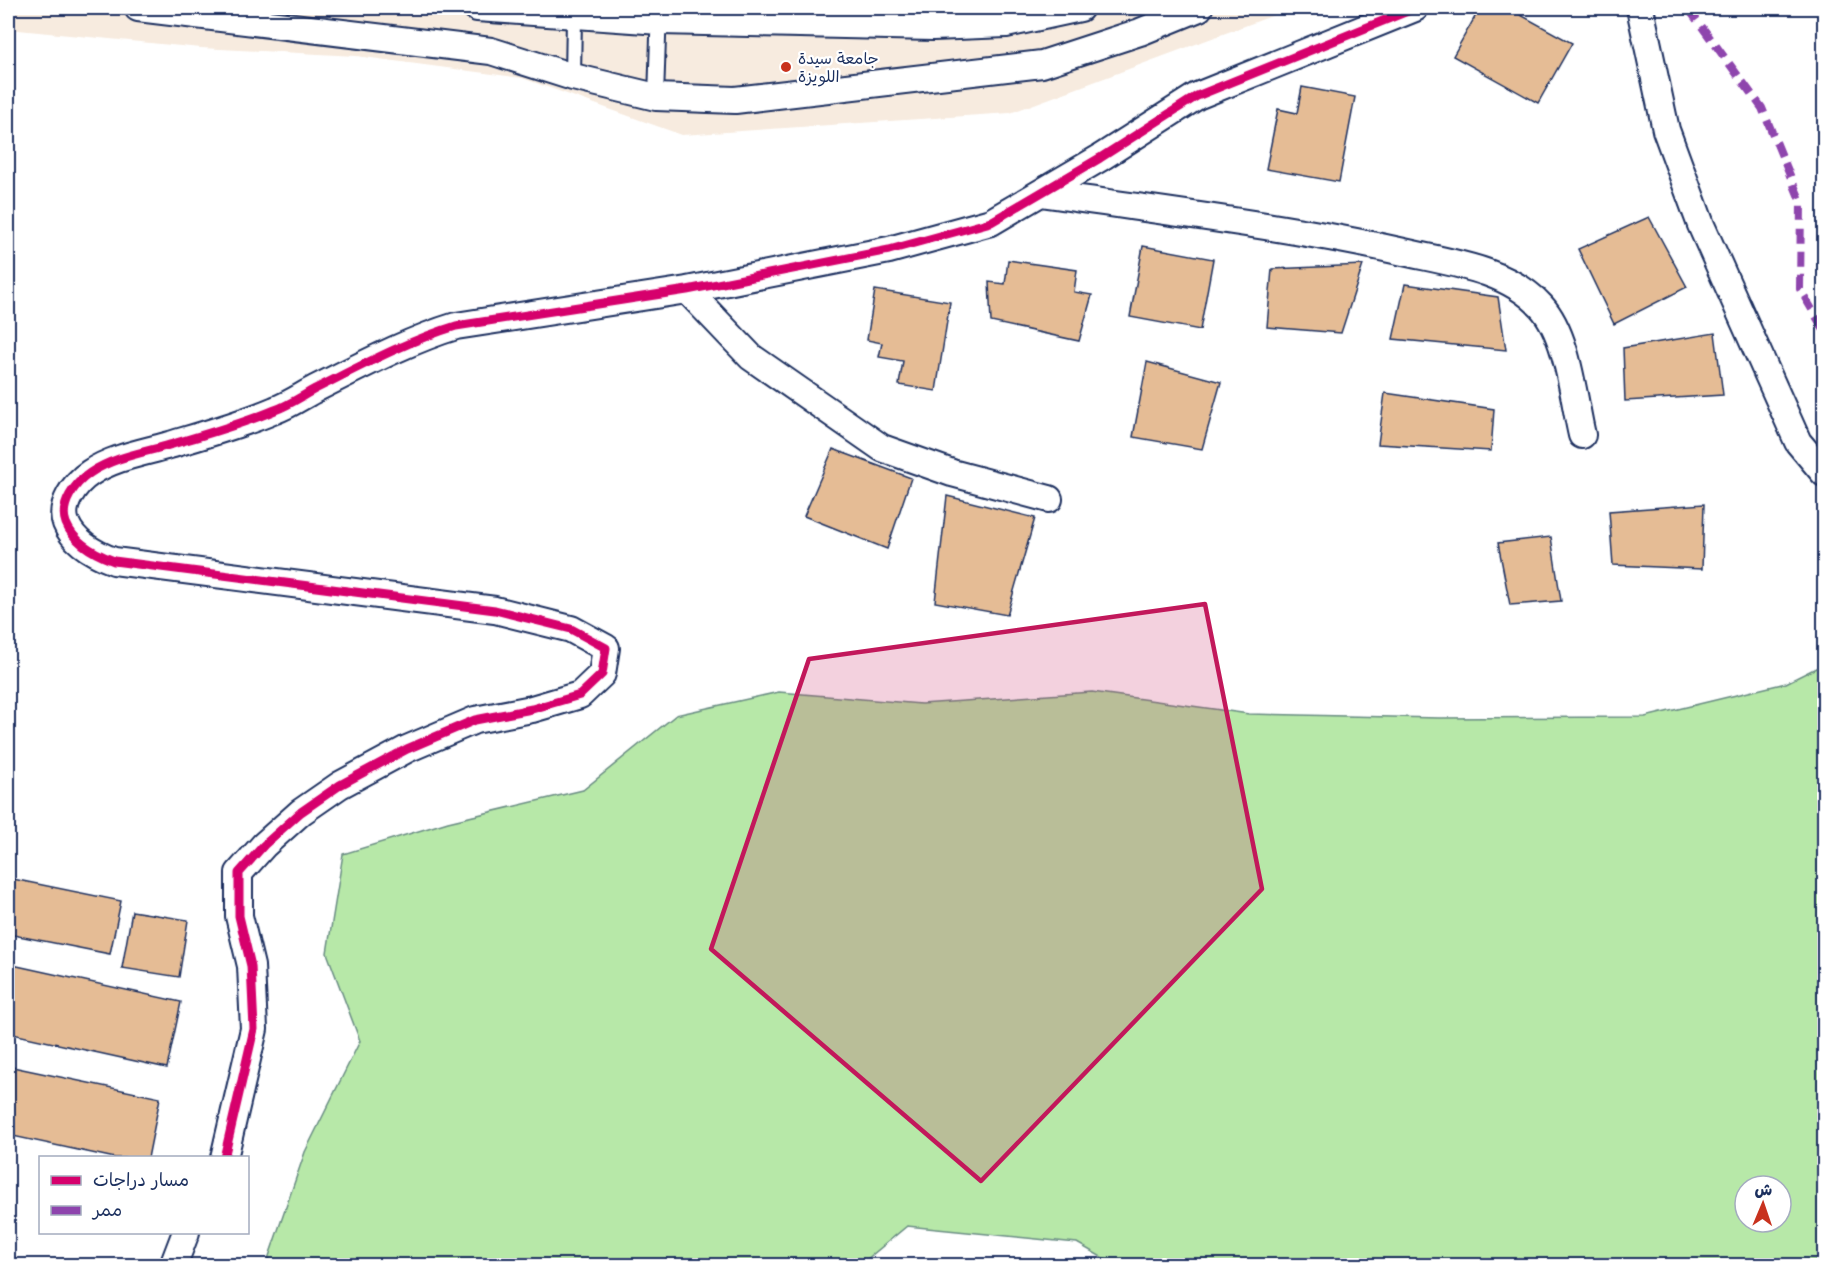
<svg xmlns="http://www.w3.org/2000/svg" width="1832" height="1273" font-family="Mali,'Playpen Sans Arabic',sans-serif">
	<rect width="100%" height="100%" fill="#fff"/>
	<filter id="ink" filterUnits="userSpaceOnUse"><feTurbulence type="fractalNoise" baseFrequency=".0167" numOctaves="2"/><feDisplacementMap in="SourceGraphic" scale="12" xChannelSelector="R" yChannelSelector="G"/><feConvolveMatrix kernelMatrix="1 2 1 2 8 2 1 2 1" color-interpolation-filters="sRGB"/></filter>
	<g filter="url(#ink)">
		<path fill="#f7ebdf" d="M8,8H1293L1010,113L682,135L522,78L356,56L201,48L8,29Z"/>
		<path fill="#b7e8a8" stroke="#698c83" stroke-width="1.5" fill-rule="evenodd" d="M1824,664V1265L1117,1266L1077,1243L907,1226L860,1265H266L305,1152L360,1041L327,953L343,854L448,822L583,790L676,715L779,692L921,704L1092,692L1249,714L1439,718L1645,717L1786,683ZM1745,1186H1781V1222H1745Z"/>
		<path fill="#e5bc95" stroke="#1b2f5e" stroke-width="1.5" d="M1480,8H1508L1572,43L1538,103L1453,56Z
			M1302,87L1355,97L1339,182L1266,169L1278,109L1297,113Z
			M1649,217L1687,287L1614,324L1578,249Z
			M1143,246L1213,259L1200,330L1130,317Z
			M1008,260L1077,270L1074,292L1092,295L1079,341L991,322L989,282L1005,284Z
			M1363,265L1341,333L1267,327L1272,269Z
			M1405,284L1498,297L1506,350L1393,339Z
			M875,290L950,302L936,391L899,385L903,361L879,357L882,343L867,340Z
			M1715,333L1723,395L1625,401L1623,348Z
			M1147,362L1221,382L1202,449L1133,437Z
			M1385,393L1494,409L1491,451L1378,444Z
			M833,449L911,478L887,549L804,516Z
			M947,496L1035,518L1007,615L935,602Z
			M1704,504L1702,569L1613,565L1609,511Z
			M1551,537L1561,601L1510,605L1498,543Z
			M8,878L121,901L110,954L8,934Z
			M132,911L188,920L179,977L122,968Z
			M8,964L181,1002L167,1068L8,1033Z
			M8,1066L160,1098L148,1158H115L8,1135Z"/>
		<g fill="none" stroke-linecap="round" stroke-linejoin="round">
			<g stroke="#1b2f5e" stroke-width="18">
				<path id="service" d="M573,77L574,17L577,9
					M656,97L659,8"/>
			</g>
			<g stroke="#1b2f5e" stroke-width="30">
				<path id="minor" d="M138,8L491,51L573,77L656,97L735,100L1042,64L1140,32L1199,8
					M477,8L660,21L933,27L1006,24L1080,8
					M1640,8L1666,130L1701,225L1798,442L1824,473
					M1041,193C1160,211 1281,225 1399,251C1446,262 1506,268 1541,306C1568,335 1573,397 1582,435
					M687,290L751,357L882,448L952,473L1049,499
					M224,1158L254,1029L251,966L239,916V873L264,845L301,812L340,785L407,749L475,720L532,709L580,695L602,674L606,648L571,629L495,610L114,561C95,554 74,543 66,523C59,505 75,483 90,473C112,458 141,453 166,446C203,435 240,425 275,410C289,405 302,396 315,389C361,366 407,341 456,326L687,290L889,250L991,222L1100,158L1197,96L1415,8
					M173,1266L186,1232"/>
			</g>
			<use href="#service" stroke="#fff" stroke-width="14"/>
			<use href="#minor" stroke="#fff" stroke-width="26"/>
			<path stroke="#8e44ad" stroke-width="8" stroke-dasharray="15 8" stroke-linecap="butt" d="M1688,8L1762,108L1801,202L1800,289L1824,330"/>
			<g stroke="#fff" stroke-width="13">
				<path id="cycleway" d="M224,1158L254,1029L251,966L239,916V873L264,845L301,812L340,785L407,749L475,720L532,709L580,695L602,674L606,648L571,629L495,610L114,561C95,554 74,543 66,523C59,505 75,483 90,473C112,458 141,453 166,446C203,435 240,425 275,410C289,405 302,396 315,389C361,366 407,341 456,326L687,290L889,250L991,222L1100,158L1197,96L1415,8"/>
			</g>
			<use href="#cycleway" stroke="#d6006c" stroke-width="9"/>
		</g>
	</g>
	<path fill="#c2185b" fill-opacity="0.2" stroke="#c2185b" stroke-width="4.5" stroke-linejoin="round" d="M1205,604L1262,889L981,1181L711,949L809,659Z"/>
	<circle fill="#c8321e" stroke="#fff" stroke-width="2" cx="786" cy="67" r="6"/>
	<g text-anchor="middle" stroke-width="4.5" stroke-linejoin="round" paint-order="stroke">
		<g font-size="16" fill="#1b2f5e" stroke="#fff" text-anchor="start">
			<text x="798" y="64">جامعة سيدة<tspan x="798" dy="18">اللويزة</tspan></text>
		</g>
	</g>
	<rect width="1832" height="1273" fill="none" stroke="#fff" stroke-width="30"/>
	<rect x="15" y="15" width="1802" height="1243" fill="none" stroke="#1b2f5e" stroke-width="2" filter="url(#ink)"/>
	<rect x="39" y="1156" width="210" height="78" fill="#ffffff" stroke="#a4acbf" stroke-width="1.5"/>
	<rect x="51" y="1176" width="30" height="9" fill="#d6006c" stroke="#a4acbf" stroke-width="1.5"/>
	<text x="93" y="1186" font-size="18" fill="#1b2f5e">مسار دراجات</text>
	<rect x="51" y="1206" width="30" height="9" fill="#8e44ad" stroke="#a4acbf" stroke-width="1.5"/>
	<text x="93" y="1216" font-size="18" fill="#1b2f5e">ممر</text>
	<g transform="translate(1763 1204) rotate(2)"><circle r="28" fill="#ffffff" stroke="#a4acbf" stroke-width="1.5"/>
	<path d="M0-4.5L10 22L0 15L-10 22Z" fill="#c8321e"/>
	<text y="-9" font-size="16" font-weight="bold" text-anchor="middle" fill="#1b2f5e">ش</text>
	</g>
</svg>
